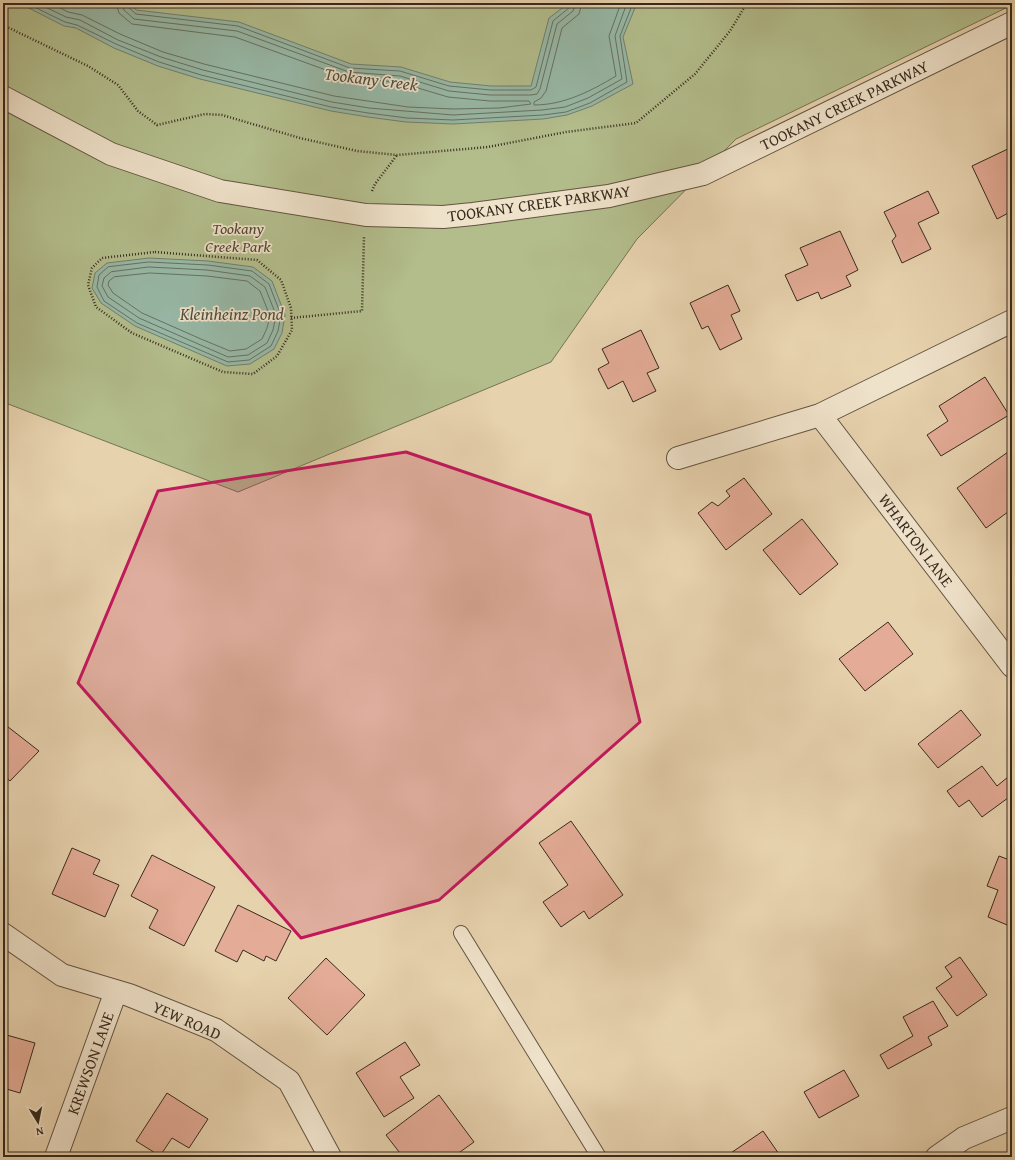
<svg xmlns="http://www.w3.org/2000/svg" width="1015" height="1160" font-family="'Gentium Book Plus',serif">
	<rect width="100%" height="100%" fill="#e7d2ae"/>
	<filter id="stains"><feTurbulence type="fractalNoise" baseFrequency=".005" numOctaves="4"/><feColorMatrix values="0 0 0 0 .2 0 0 0 0 .09 0 0 0 0 .02 0 0 0 .5 -.17"/></filter>
	<radialGradient id="worn" r=".72"><stop offset=".6" stop-color="#630" stop-opacity="0"/><stop offset="1" stop-color="#630" stop-opacity=".3"/></radialGradient>
	<path fill="#b3bd8c" stroke="#757454" d="M3,3H1012V5L736,139L637,239L551,362L238,492L3,402Z"/>
	<path fill="#97b8a6" stroke="#717f6f" d="M19,3H130L136,10L239,22L351,64L401,67L450,82L491,86H531L549,18L569,3H637L623,37L633,84L592,106L567,115L543,119L453,124L406,122L368,117L331,111L200,79L158,66L114,48L76,28L64,26Z
		M149,258L208,261L253,267L272,281L285,315L282,333L274,349L250,364L227,366L135,326L101,303L92,288L95,273L107,263Z"/>
	<g fill="none" stroke-linecap="round" stroke-linejoin="round">
		<path stroke="#677162" stroke-width="1" d="M26,3L65,22L77,25L116,44L159,62L201,75L331,107L368,113L407,118L453,120L543,115L566,112L590,103L627,82L620,36L633,3
			M37,3L66,17L80,20L118,40L161,57L203,70L332,102L369,108L453,115L542,110L565,107L588,98L622,79L615,36L627,3
			M51,3L68,12L82,15L120,34L163,52L204,64L334,96L408,107L453,109L499,108L531,104L529,101H490L448,97L398,82L348,78L235,37L132,24L119,13L116,3
			M122,3L124,10L134,19L237,31L349,72L400,76L449,91L490,95H531L537,94L540,89L557,24L573,11L576,3
			M127,3L128,7L136,14L238,26L350,68L400,71L449,86L491,90H531L536,87L553,21L570,7L571,3
			M582,3L579,14L562,28L546,91L541,98L534,102V105C564,105 591,91 616,76L609,36L621,3
			M149,262L208,265L252,271L269,284L281,315L278,331L271,346L249,360L228,362L137,323L104,301L97,287L99,275L108,267Z
			M149,267L207,270L250,276L265,287L276,315L273,330L267,343L248,355L228,357L139,318L108,297L102,286L104,278L111,272Z
			M150,273L207,276L247,281L260,291L270,316L267,328L262,339L246,349L230,351L201,339L142,313L113,293L108,285L109,281L114,277Z"/>
	</g>
	<path fill="#e4ab96" stroke="#372a1d" d="M1012,147V211L997,219L972,166Z
		M928,191L939,213L918,223L931,249L902,263L892,241L896,236L884,212Z
		M840,231L858,270L846,276L851,286L821,299L818,292L797,301L785,275L808,265L800,248Z
		M728,285L740,311L731,315L742,339L720,350L708,326L702,329L690,303Z
		M641,330L659,368L647,373L656,391L633,402L623,381L608,389L598,369L609,363L602,349Z
		M985,377L1009,415L941,456L927,435L948,421L939,406Z
		M1008,452L1012,458V509L986,528L957,488Z
		M744,478L772,514L726,550L698,513L712,502L718,506L730,496L726,491Z
		M802,519L838,564L800,595L763,550Z
		M888,622L913,654L865,691L839,659Z
		M961,710L981,735L938,768L918,744Z
		M3,723L39,751L10,781L3,775Z
		M982,766L997,786L1008,777L1012,783V795L982,817L969,800L959,807L947,791Z
		M571,821L623,895L589,919L584,911L561,927L543,902L568,885L539,843Z
		M72,848L100,860L93,874L119,885L105,917L52,894Z
		M152,855L215,887L184,946L149,928L158,910L131,896Z
		M999,856L1012,861V927L988,917L998,890L987,886Z
		M238,905L291,931L276,961L266,956L264,961L243,950L237,962L215,951Z
		M960,957L987,995L957,1016L936,988L952,977L945,967Z
		M326,958L365,995L327,1035L288,998Z
		M933,1001L948,1026L928,1037L932,1045L888,1069L880,1055L913,1036L903,1017Z
		M3,1034L35,1043L20,1093L3,1088Z
		M405,1042L420,1065L400,1077L414,1098L384,1117L356,1073Z
		M844,1070L859,1096L819,1118L804,1092Z
		M167,1093L208,1119L189,1148L172,1138L160,1156L136,1141Z
		M439,1095L474,1142L453,1157H403L386,1135Z
		M763,1131L781,1157H725Z"/>
	<g fill="none" stroke-linecap="round" stroke-linejoin="round">
		<g stroke="#635441" stroke-width="16">
			<path id="service" d="M461,933L599,1157"/>
		</g>
		<g stroke="#635441" stroke-width="24">
			<path id="minor" d="M820,415L1012,666
				M678,458L820,415L1012,321
				M3,934L62,975L129,995L216,1030L289,1081L330,1157
				M56,1157L116,991"/>
		</g>
		<g stroke="#635441" stroke-width="24">
			<path id="tertiary" d="M3,97L111,154L220,191L366,215L443,217L473,214L609,196L703,174L1012,23
				M937,1157L964,1138L1012,1118"/>
		</g>
		<path stroke="#372a1d" stroke-width="2.5" stroke-dasharray="1 2" stroke-linecap="butt" d="M3,25L88,66L118,85L138,111L157,125L205,114L222,115L300,138L357,151L397,155L488,147L566,132L636,123L695,74L730,31L747,3
			M372,191L375,184L397,155
			M155,252L257,260L281,280L291,308L292,330L277,356L253,374L223,372L132,333L96,307L88,285L92,268L102,258Z
			M291,318L362,311L364,237"/>
		<use href="#service" stroke="#efe2ca" stroke-width="14"/>
		<use href="#minor" stroke="#efe2ca" stroke-width="22"/>
		<use href="#tertiary" stroke="#efe2ca" stroke-width="22"/>
	</g>
	<path fill="#c2185b" fill-opacity="0.2" stroke="#c2185b" stroke-width="3" stroke-linejoin="round" d="M406,452L590,515L640,722L439,900L301,938L78,683L158,491Z"/>
	<g text-anchor="middle" stroke-width="3.5" stroke-linejoin="round" paint-order="stroke">
		<g font-size="16" fill="#372a1d" stroke="#efe2ca">
			<text transform="translate(844 105) rotate(-26)" y="6">TOOKANY CREEK PARKWAY</text>
			<text transform="translate(539 203) rotate(-8)" y="6">TOOKANY CREEK PARKWAY</text>
			<text transform="translate(916 540) rotate(53)" y="6">WHARTON LANE</text>
			<text transform="translate(187 1020) rotate(24)" y="6">YEW ROAD</text>
			<text transform="translate(90 1063) rotate(-70)" y="6">KREWSON LANE</text>
		</g>
		<g font-size="16" font-style="italic" fill="#504733" stroke="#efe2ca">
			<text x="238" y="234">Tookany<tspan x="238" dy="18">Creek Park</tspan></text>
		</g>
		<g font-size="17" font-style="italic" fill="#4f4e3f" stroke="#efe2ca">
			<text transform="translate(371 79) rotate(7)" y="6">Tookany Creek</text>
			<text x="232" y="320">Kleinheinz Pond</text>
		</g>
	</g>
	<rect width="1015" height="1160" fill="none" stroke="#e7d2ae" stroke-width="16"/>
	<rect x="4" y="4" width="1007" height="1152" fill="none" stroke="#372a1d" stroke-width="2"/>
	<rect x="8" y="8" width="999" height="1144" fill="none" stroke="#372a1d"/>
	<g transform="translate(38 1122) rotate(170)" stroke="#efe2ca" stroke-width="3" paint-order="stroke">
	<path d="M0-3L7 15L0 10L-7 15Z" fill="#372a1d"/>
	<text y="-6" font-size="11" font-weight="bold" text-anchor="middle" fill="#372a1d">N</text>
	</g>
	<rect width="100%" height="100%" filter="url(#stains)"/>
	<rect width="100%" height="100%" fill="url(#worn)"/>
</svg>
